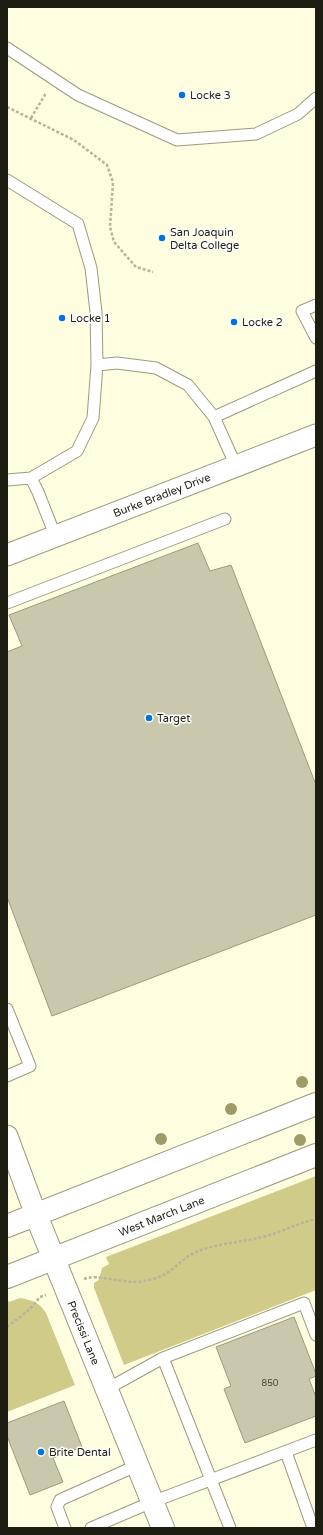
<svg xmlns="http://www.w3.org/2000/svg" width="323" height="1535" font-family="'Varela Round',sans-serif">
	<rect width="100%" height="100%" fill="#fffddf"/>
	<path fill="#d0cb88" d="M316,1176V1290L124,1365L94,1288V1283L99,1280L102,1268L109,1264L106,1257Z
		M20,1298C32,1300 39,1302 46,1313L75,1385L7,1412V1299L9,1302Z"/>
	<path fill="#cac8ac" stroke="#9c9a7f" d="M198,543L210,571L231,565L316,785V915L52,1016L7,897V652L22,646L9,615Z
		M294,1317L316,1374V1376L309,1379L316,1397V1416L245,1443L224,1389L231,1386L216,1347Z
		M64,1401L82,1447L53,1458L63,1482L30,1495L7,1436V1423Z"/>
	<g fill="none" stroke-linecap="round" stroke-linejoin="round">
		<g stroke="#9c9a7f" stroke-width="13">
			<path id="service" d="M7,48L78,95L177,140L256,134L298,114L316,98
				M7,180L78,224L91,268L96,312L97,365L93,418L77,451L31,478L7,480
				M316,305L302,311L316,338
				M97,365L117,363L156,368L188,385L214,417L236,466
				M214,417L316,371
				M31,478L38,492L55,535
				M7,603L225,519
				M7,1009L30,1066L7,1076
				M163,1358L230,1528
				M107,1389L163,1358L304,1303L316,1335
				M286,1452L313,1528
				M65,1528L57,1507L60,1500L138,1465
				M91,1528L152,1502L316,1440"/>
		</g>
		<g stroke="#9c9a7f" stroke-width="23">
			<g id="minor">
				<path id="s1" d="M7,555L316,435"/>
				<path d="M7,1136L36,1215"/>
			</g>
		</g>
		<g stroke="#9c9a7f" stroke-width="24">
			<g id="tertiary">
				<path id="s2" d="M36,1215L163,1528"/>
			</g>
		</g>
		<g stroke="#9c9a7f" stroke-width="24">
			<g id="primary">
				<path d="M7,1226L316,1104"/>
				<path id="s3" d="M7,1277L316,1155"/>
			</g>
		</g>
		<path stroke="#b6b49c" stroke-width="2.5" stroke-dasharray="3 2" stroke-linecap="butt" d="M7,107L74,140L107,165L113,182L110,227L114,242L136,267L153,272
			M31,118L46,93
			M84,1279C98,1273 125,1285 144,1281C151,1280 161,1277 167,1273C176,1267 184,1258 194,1253C215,1243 239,1243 262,1237C281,1233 297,1223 316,1219
			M7,1327L30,1309L40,1297L46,1295"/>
		<use href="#service" stroke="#fff" stroke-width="11"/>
		<use href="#minor" stroke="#fff" stroke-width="21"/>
		<use href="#tertiary" stroke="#fff" stroke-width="22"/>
		<use href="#primary" stroke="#fff" stroke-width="22"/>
	</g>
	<g fill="#9f9b67">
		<circle cx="302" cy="1082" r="6"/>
		<circle cx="231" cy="1109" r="6"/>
		<circle cx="161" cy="1139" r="6"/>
		<circle cx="300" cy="1140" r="6"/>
	</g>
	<g fill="#0274dc" stroke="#fff" stroke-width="1.5">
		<circle cx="182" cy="95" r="4"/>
		<circle cx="162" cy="238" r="4"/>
		<circle cx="62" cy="318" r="4"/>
		<circle cx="234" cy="322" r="4"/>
		<circle cx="149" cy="718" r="4"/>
		<circle cx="41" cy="1452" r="4"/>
	</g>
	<g text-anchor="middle" stroke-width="3" stroke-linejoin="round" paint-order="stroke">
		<g font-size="9" fill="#494838">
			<text x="270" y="1386">850</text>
		</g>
		<g font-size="11" fill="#1e1d12" stroke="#fff" text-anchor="start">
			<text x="190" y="99">Locke 3</text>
			<text x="170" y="236">San Joaquin<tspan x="170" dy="13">Delta College</tspan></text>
			<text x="70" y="322">Locke 1</text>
			<text x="242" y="326">Locke 2</text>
			<text x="157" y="722">Target</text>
			<text x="49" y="1456">Brite Dental</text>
		</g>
		<g font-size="11" fill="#1e1d12" stroke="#fff">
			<text dy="4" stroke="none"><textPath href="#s1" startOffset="166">Burke Bradley Drive</textPath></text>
			<text dy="4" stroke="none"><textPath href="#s3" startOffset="166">West March Lane</textPath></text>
			<text dy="4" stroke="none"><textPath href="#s2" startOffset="127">Precissi Lane</textPath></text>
		</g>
	</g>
	<rect width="323" height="1535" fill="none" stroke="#1e1d12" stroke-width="16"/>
</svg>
